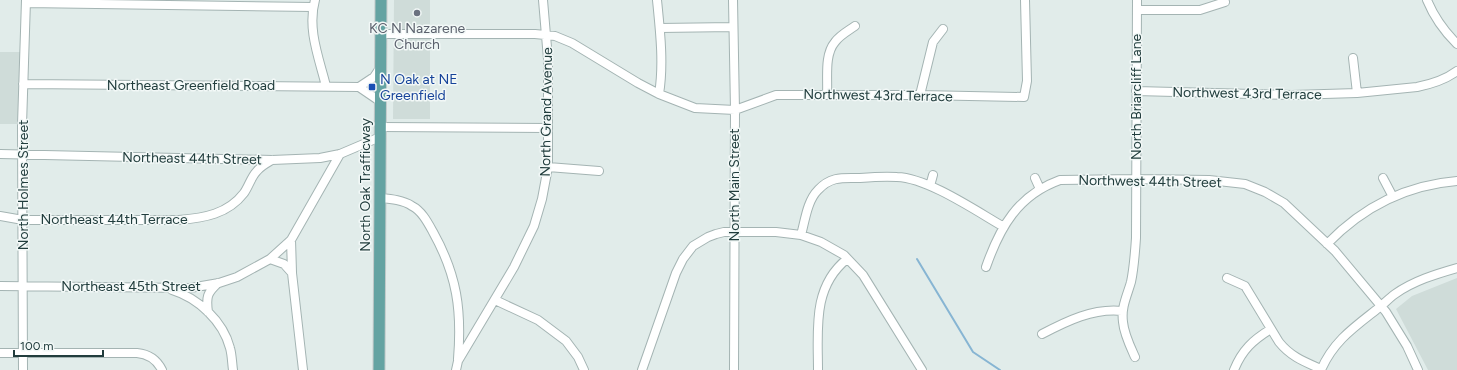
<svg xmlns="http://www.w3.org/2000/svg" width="1457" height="370" font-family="Figtree,sans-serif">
	<rect width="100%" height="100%" fill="#e1ecea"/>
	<path fill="#cfdcd9" d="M394,0H430V119H393Z
		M0,52H21L20,124H0Z
		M1457,278V370H1428L1396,309L1412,296Z"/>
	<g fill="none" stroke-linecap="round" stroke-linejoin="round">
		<path stroke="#87b5d3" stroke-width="2" d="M917,259L973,352L1000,370"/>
		<g stroke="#a4b4b3" stroke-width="10">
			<path id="minor" d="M315,0C307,29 319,58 326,86
				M657,0C660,30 664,64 659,94
				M733,0L735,110L734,370
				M1427,0C1434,17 1444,31 1457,44
				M26,3L313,7
				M1137,10H1200L1225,2
				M660,28L733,27
				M381,34H535L555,36L572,43L638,83L659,94L695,108L735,110L776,95H920L1024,97L1027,81L1025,0
				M1353,58L1357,93
				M23,84L359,87L374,77L380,68
				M359,87L381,102
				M1136,91L1292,95L1357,93L1417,87C1432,84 1445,80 1457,71
				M827,94C828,78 824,55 835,42C840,35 848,31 855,26
				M920,95L933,42L943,29
				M380,127L548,128
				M0,154L272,160L320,158L340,154L380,137
				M548,167L599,171
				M1035,178L1040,189
				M1383,178L1393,197
				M930,186L933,175
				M380,198C391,199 403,200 412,206C422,211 428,223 433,232C457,275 462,310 458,359
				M0,216L23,220H179C204,218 228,214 244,193C249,186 251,177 257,171C261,166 267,163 272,160
				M801,235C805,221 807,201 818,190C831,176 843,178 860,178C872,177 885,176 897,177C928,178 976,211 1004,227
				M291,240L292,272
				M1327,244C1362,208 1406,185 1457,181
				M270,259L284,264L292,273L303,370
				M986,267C1000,227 1018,195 1060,180L1136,179L1209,180L1245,184L1265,192L1284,203L1335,251L1386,312L1407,346L1418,370
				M1227,278L1245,286L1279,342C1291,357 1305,362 1321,369
				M0,286L190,288L219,283L237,277L270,259L291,240L340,154
				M172,290C198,298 223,321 230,348C232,355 232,363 233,370
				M495,300L538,320L566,341L578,357L584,370
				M208,312C206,297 207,293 218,283
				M1042,334C1067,321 1093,308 1122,311
				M0,353H137C148,354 157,360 162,370
				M1135,357C1130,346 1124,334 1123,322C1121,307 1127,296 1131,282C1134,268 1135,253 1136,238L1137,0
				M23,370L22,125L26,0
				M456,370L458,361L514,267L534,226L542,199L548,167V59L543,0
				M642,370L676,273L683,259L693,246L708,237L716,234L724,232H776L801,235L821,242L844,255L863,275L922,370
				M818,370C818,330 812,287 847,259
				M1234,370C1242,350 1253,340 1271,329
				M1321,370C1333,342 1353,328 1376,310C1383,305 1388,299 1395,294C1413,281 1436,274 1457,268"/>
		</g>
		<g stroke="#c1c9c9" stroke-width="13">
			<path id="major" d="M379,370L381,0"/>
		</g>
		<use href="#minor" stroke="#fff" stroke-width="8"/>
		<use href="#major" stroke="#64a3a2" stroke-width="11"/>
	</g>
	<circle fill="#6b7280" stroke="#f2f8f7" stroke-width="1.5" cx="417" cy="13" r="4"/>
	<rect fill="#1a4fb4" stroke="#f2f8f7" stroke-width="1.5" x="368" y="83" width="8" height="8" rx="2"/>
	<g text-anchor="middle" stroke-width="3" stroke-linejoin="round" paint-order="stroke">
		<g font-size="14" fill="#5b616d" stroke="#f2f8f7">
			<text x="417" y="33">KC N Nazarene<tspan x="417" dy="16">Church</tspan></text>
		</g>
		<g font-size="14" fill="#164399" stroke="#f2f8f7" text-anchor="start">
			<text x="380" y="84">N Oak at NE<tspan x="380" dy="16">Greenfield</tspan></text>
		</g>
		<g font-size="14" fill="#213d3d" stroke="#f2f8f7">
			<text x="191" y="90">Northeast Greenfield Road</text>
			<text transform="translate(1247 93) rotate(1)" y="5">Northwest 43rd Terrace</text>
			<text transform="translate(878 95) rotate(1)" y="5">Northwest 43rd Terrace</text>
			<text transform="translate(1136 97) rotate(-90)" y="5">North Briarcliff Lane</text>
			<text transform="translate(546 112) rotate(-89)" y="5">North Grand Avenue</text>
			<text transform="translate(192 158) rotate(1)" y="5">Northeast 44th Street</text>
			<text transform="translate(1150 181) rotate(1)" y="5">Northwest 44th Street</text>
			<text transform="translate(23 185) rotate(-90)" y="5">North Holmes Street</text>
			<text transform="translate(365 185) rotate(-90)" y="5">North Oak Trafficway</text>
			<text transform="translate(734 185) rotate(-90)" y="5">North Main Street</text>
			<text x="114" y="224">Northeast 44th Terrace</text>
			<text x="131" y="291">Northeast 45th Street</text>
		</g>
	</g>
	<path d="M14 350v6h89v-6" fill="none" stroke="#213d3d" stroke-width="2"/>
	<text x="20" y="350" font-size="12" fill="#213d3d" stroke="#f2f8f7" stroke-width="3" paint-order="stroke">100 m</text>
</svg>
